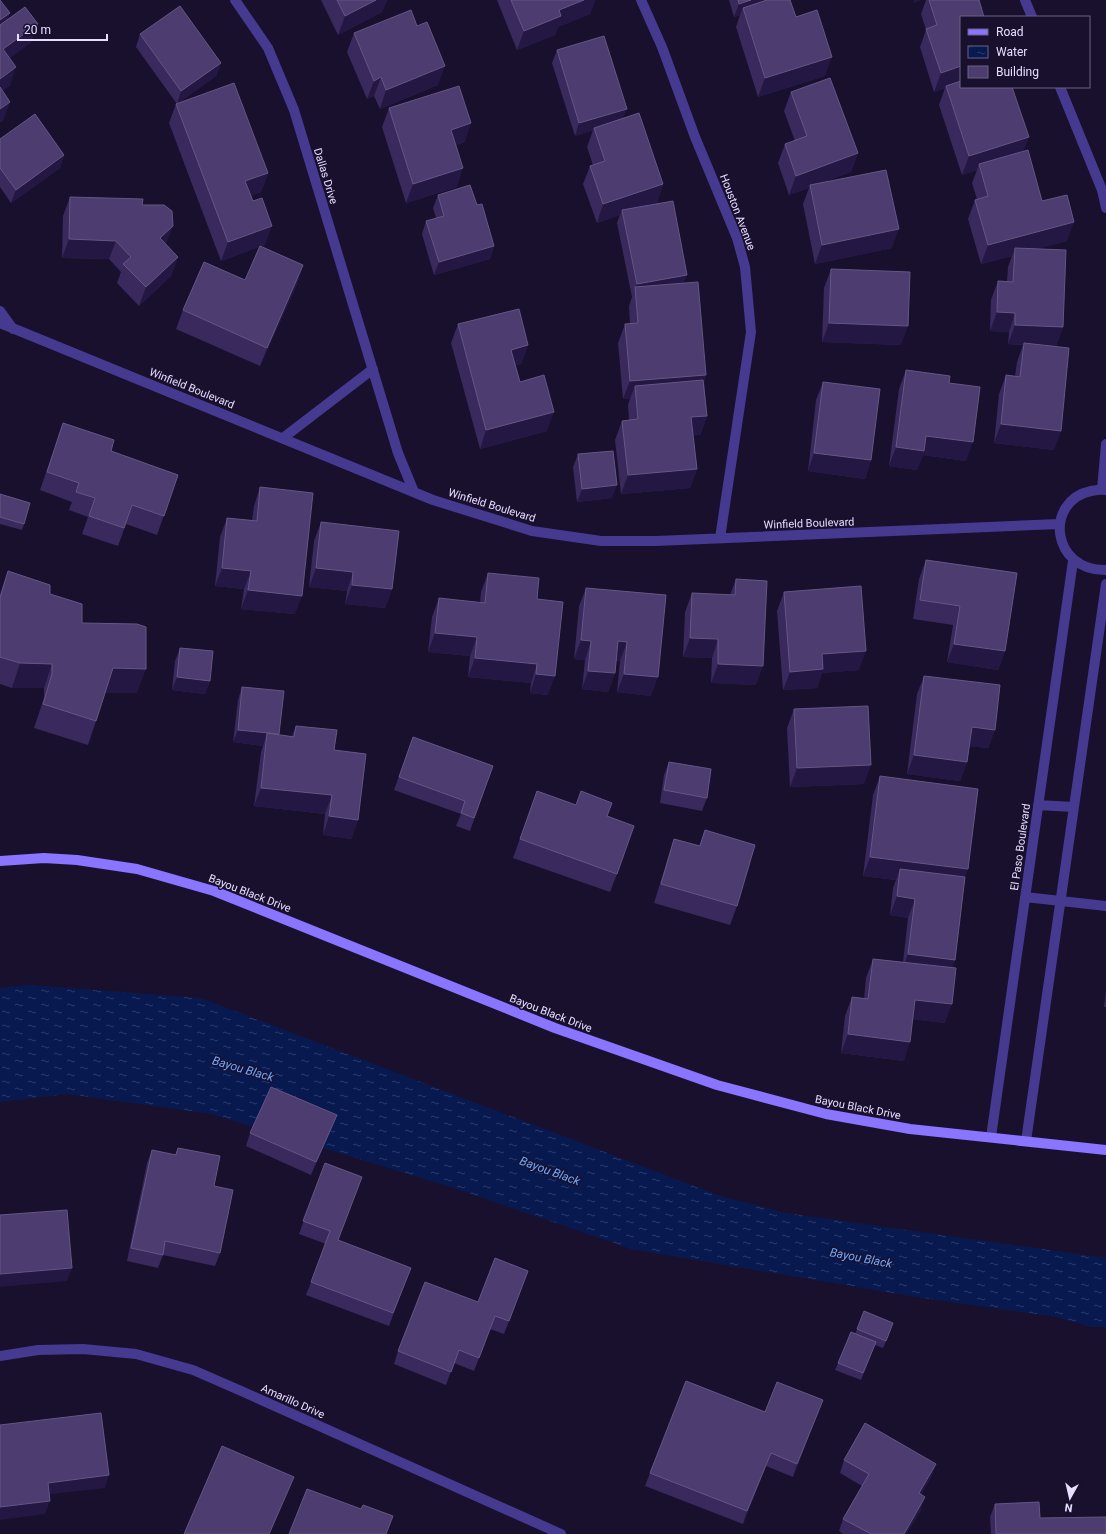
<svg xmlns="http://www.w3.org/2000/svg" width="1106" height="1534" font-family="Roboto,sans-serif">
	<defs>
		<pattern id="water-ripples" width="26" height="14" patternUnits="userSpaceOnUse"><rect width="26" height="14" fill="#081950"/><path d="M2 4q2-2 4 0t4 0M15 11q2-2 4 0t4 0" fill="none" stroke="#2c3a6a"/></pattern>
	</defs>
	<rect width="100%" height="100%" fill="#19102e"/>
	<path fill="url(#water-ripples)" d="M28,985L201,998L720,1196L786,1213L1106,1258V1327H1091L1057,1317L916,1297L631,1249L457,1189L212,1114L67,1094L0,1102V988Z"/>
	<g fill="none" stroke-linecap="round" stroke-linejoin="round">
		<path stroke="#463990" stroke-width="10" d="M235,0L268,48L294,110L398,453L414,492
			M641,0L662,47L695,137L737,238L745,267L751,332L720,538
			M1025,0L1032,17
			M1060,87L1102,190L1106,208
			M0,311L13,329
			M0,323L433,500L532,531L601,541H656L1059,524
			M283,438L373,369
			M1102,489L1106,444
			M1106,490C1101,489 1096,490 1091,491C1044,501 1051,571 1106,570
			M1038,805L1074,807
			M1025,897L1106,906
			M991,1137L1073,561
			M1026,1141L1106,584
			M0,1356L38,1350L83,1349L136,1354L193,1370L239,1390L561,1534"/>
		<path stroke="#8975ff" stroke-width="10" d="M0,861L44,858L77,860L137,869L214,891L555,1028L717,1085L826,1114L910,1129L1106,1150"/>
	</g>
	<path fill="#39295d" d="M321,0H387L382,12L338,35Z
		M497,0H595L590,14L558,27L555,35L517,50Z
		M729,0H790L796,17L825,76L758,97L736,27L740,15L734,17Z
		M926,0H979L961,17L1023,152L1042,201L1067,241L1036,249L1063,327L1056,346L1043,345L1054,450L994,443L999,394L1006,375L1015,376L1017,362L1023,345L1008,344L1009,332L990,331L991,300L998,281H1007L1008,267L1012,256L981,264L968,219L975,200L977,199L972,183L977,170L962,175L939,105L945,88L934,92L920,47L926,30L921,14Z
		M354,33L438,85L380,109L374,96L367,99L347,52Z
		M140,34L221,63L216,76L177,104L268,173L261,192L250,196L265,245L261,246L303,265L297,284L260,366L176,329L183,310L245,280L259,247L221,261L169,123L176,104H177L136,47Z
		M557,50L623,118L663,184L657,203L648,205L684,283L706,375L704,381L707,416L700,435H693L697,469L690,488L621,494L615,440L622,421L629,420L628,405L630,399H623L618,343L625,324H630L629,306L632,297L617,223L620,215L597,223L583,184L590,166L593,165L587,147L593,130L575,136L552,63Z
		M791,92L858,153L851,172L823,182L892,248L815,264L803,204L809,188L789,195L778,163L785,144L795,141L784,111Z
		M389,108L465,142L456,145L457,187L406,203L382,127Z
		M0,139L64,155L60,168L11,203L0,187Z
		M438,195L477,205L494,246L490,259L434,275L422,234L426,221L436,218L433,208Z
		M70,197L142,205L166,245L178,257L171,276L139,306L117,283L121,272L109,259L62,258L63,216Z
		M831,269L901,345L822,342L824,288Z
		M458,324L528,345L521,364L515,365L520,382L547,431L480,449L451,343Z
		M906,370L949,383L966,461L923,455L917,470L889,466L899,389Z
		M823,382L871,460L865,479L808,471L816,400Z
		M63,423L111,451L178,475L157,535L126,524L118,546L82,534L88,517L69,510L72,502L40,490Z
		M578,454L612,498L577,502L573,467Z
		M260,487L295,614L241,609L244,589L215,586L220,537L227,518L252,520L254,506Z
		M0,494L24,524L22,530L0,524Z
		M321,522L392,589L385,608L345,604L347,591L309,587L314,541Z
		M926,560L1005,651L998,670L947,662L953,625L913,619L919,579Z
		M8,571L50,594L82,623L137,693H105L96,721L88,745L34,728L44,698V688H12L0,684V594Z
		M488,573L537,599L548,695L530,693L531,683L468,677L470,656L428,652L432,617L439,598L480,603L481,592Z
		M736,579L756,685L711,683L712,658L683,657L685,612L692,593L730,595Z
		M586,588L666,595L651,696L617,692L620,661H616L615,673L608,692L582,689L585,660L574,659L579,606Z
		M784,592L859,670L822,673L817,688L783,690L777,611Z
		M180,648L210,681L205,694L172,690L175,661Z
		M924,676L995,730L988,748L969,746L967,762L960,781L907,774L917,694Z
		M242,687L279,735L292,736L296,726L334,750L352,839L323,835L325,814L254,806L261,752L263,746L233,742L238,700Z
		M794,709L864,784L790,787L787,728Z
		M413,737L493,766L470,831L456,826L461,814L394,790Z
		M669,762L707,798L702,811L660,803L664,775Z
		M880,776L965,877L955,960L952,968L945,1023L913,1019L904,1061L841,1053L845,1016L852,997L864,999L866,978L873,959L903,962L908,918L890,915L893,888L896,880L863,876L873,795Z
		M537,791L607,816L617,874L610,892L513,858Z
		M705,830L737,906L730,925L654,903L668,858L674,839L699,846Z
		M1106,991V1007H1104Z
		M337,1115L332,1128L311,1175L246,1146L250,1133Z
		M178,1148L214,1186L220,1253L215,1266L163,1255L158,1268L127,1261L147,1163L152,1150L175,1155Z
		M325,1163L338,1240L406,1280L389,1326L306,1295L326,1244L299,1234Z
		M528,1271L504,1334L490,1329L474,1371L454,1363L446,1385L394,1364L398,1351Z
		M857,1329L891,1330L883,1348L875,1345L861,1380L835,1370L838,1363L855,1334Z
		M823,1400L793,1477L766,1466L743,1524L645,1486L650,1473L765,1412Z
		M844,1460L936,1464L931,1477L921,1494V1510L906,1534H843L839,1531L843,1519L862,1486L840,1473Z
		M995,1504L1040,1518L1106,1534H991L990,1517Z"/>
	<path fill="#241743" d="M376,0H387L382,12L338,35L345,16Z
		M584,0H595L590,14L558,27L555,35L517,50L524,31L559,10Z
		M751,0H783L743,8L740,15L734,17L739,4Z
		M914,0H922L913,3Z
		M10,13L3,32L0,34V20Z
		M38,24L31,43L0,65L3,49Z
		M832,57L825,76L758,97L765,78Z
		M221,63L216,76L177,104L181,91Z
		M445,66L438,85L380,109L386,90Z
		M961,66V83L946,86L945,88L934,92L941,73Z
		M16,67L10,86L0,93V79Z
		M381,77L374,96L367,99L374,81Z
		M10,102L3,121L0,123V109Z
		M627,109L622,121L594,128L593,130L575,136L579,123Z
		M471,123L465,142L444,148L451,130Z
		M1029,137L1022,155L979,164L977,170L962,175L969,156Z
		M858,153L851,172L810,187V185L809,188L789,195L796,176Z
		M64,155L60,168L11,203L16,190Z
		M463,168L457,187L406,203L413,184Z
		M268,173L261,192L238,200L245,181Z
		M663,184L657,203L623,214L622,210L620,215L597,223L603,204Z
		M1074,222L1067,241L1014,255L1015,248L1012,256L981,264L988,245Z
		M173,226L166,245L153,257L160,238Z
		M272,226L265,245L221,261L228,242Z
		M899,229L892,248L815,264L822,245Z
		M69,239L116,241L109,259L62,258Z
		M494,246L490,259L434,275L439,262Z
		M178,257L171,276L139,306L146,287Z
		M303,265L297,284L260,366L267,348Z
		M687,275L682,287L635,288L637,284Z
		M997,312L1015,313L1009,332L990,331Z
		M829,323L908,326L901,345L822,342Z
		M1015,325L1063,327L1056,346L1008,344Z
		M528,345L521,364L504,368L511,350Z
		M706,375L699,393L635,386L630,399H623L630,381Z
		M554,412L547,431L480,449L486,430Z
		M707,416L700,435L684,436L691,417Z
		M1001,424L1061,431L1054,450L994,443Z
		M926,436L973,442L966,461L923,455L917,470L889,466L896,447Z
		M814,453L871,460L865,479L808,471Z
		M697,469L690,488L621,494L628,475Z
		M617,485L612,498L577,502L582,489Z
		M222,568L251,571L244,589L215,586Z
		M316,568L353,572L347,591L309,587Z
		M352,585L392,589L385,608L345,604Z
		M248,590L302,596L295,614L241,609Z
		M435,633L477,637L470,656L428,652Z
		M690,638L718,639L712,658L683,657Z
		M581,640L591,641L585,660L574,659Z
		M618,641L627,642L620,661L611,660Z
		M954,644L1005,651L998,670L947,662Z
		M866,651L859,670L822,673L817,688L783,690L790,672L822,654Z
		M475,658L537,664L531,683L468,677Z
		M20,663L52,664L44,688H12Z
		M718,664L763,666L756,685L711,683Z
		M113,668L146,669L137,693H104Z
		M588,671L615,673L608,692L582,689Z
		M536,674L555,676L548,695L530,693Z
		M624,674L658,677L651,696L617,692Z
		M177,677L210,681L205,694L172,690Z
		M972,727L995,730L988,748L965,746Z
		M238,730L279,734L275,747L267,733L263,746L233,742Z
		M914,755L967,762L960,781L907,774Z
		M871,765L864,784L790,787L797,768Z
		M261,788L332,795L325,814L254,806Z
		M329,816L358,820L352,839L323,835Z
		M870,857L968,869L961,888L900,869L896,880L863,876Z
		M897,896L915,899L908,918L890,915Z
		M908,954L955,960L948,979L901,973Z
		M915,1000L952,1004L945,1023L909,1019Z
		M848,1034L910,1042L904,1061L841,1053Z
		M337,1115L332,1128L311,1175L316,1162Z
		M72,1268L67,1281L0,1287V1274Z
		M823,1400L818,1413L793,1477L797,1464Z
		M771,1453L766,1466L743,1524L747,1511Z
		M936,1464L931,1477L914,1506L919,1493Z
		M109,1475L105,1488L43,1495L48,1483Z
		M294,1477L289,1490L270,1534H269Z
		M925,1497L921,1510L906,1534H904Z
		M50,1501L45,1514L0,1520V1507Z"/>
	<path fill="#4c3c6f" stroke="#645685" d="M0,0L10,13L0,20Z
		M337,0H376L345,16Z
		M511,0H584L559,10L561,16L524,31Z
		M738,0H751L739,4Z
		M767,0H790L796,17L817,10L832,57L765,78L743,8Z
		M929,0H979L984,17H961V66L941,73L926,29L937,25Z
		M180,6L221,63L181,91L140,34Z
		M25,7L38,24L3,49L16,67L0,79V25Z
		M411,10L417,26L427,22L445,66L386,90L381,77L374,81L354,33Z
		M604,36L627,109L579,123L557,50Z
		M830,78L858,153L796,176L785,144L807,136L791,92Z
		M961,81V87H1012L1029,137L969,156L946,86Z
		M234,83L268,173L245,181L253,201L262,198L272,226L228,242L176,104Z
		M459,86L471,123L451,130L463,168L413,184L389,108Z
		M0,87L10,102L0,109Z
		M639,113L663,184L603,204L590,166L605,161L594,128Z
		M35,114L64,155L16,190L0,168V139Z
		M1028,150L1042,201L1067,195L1074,222L988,245L975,200L988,196L979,164Z
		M886,170L899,229L822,245L810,185Z
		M470,185L477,205L482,204L494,246L439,262L426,221L444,216L438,195Z
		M70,197L143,199L142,205H164L172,211L173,226L160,238L178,257L146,287L123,264L131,257L116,241L69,239Z
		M673,201L687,275L637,284L622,210Z
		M260,246L303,265L267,348L183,310L204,262L245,280Z
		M1015,248L1066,250L1063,327L1015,325V313L997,312L998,281L1013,282Z
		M831,269L910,272L908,326L829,323Z
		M698,282L706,375L630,381L625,324L638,323L635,287Z
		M519,309L528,345L511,350L520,382L544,375L554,412L486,430L458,324Z
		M1024,343L1069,348L1061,431L1001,424L1006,375L1020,377Z
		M906,370L950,376L949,383L980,387L973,442L926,436L924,451L896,447Z
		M703,380L707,416L691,417L697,469L628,475L622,421L638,419L635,386Z
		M823,382L880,389L871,460L814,453Z
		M63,423L114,440L111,451L178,475L164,516L132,505L124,528L89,516L95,498L76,492L79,483L47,472Z
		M613,451L617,485L582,489L578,454Z
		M260,487L313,493L302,596L248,590L251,571L222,568L227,518L257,521Z
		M0,494L30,503L24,524L0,517Z
		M321,522L399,531L392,589L352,585L353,572L316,568Z
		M926,560L1017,573L1005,651L954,644L960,606L920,600Z
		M8,571L50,585V594L82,604V623L137,624L146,627V669L113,668L96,721L43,704L52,674V664L20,663L0,657V598Z
		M488,573L539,578L537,599L563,602L555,676L536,674L537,664L475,658L477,637L435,633L439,598L485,603Z
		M736,579L767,581L763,666L718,664V639L690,638L692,593L735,595Z
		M861,586L866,651L822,654L823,669L790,672L784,592Z
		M586,588L666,595L658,677L624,674L627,642L618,641L615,673L588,671L591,641L581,640Z
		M180,648L213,651L210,681L177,677Z
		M924,676L1000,685L995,730L972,727L967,762L914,755Z
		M242,687L284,691L279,734L238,730Z
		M868,706L871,765L797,768L794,709Z
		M296,726L337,730L334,750L366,754L358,820L329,816L332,795L261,788L267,733L294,737Z
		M413,737L493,766L474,818L461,813L465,801L399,777Z
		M669,762L711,769L707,798L664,790Z
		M880,776L978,789L968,869L870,857Z
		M537,791L576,805L581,791L612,803L607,816L634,826L617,874L520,839Z
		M705,830L755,845L737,906L661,884L674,839L700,846Z
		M900,869L965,877L955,960L908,954L915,899L897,896Z
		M873,959L956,968L952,1004L915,1000L910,1042L848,1034L852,997L868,999Z
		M271,1087L337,1115L316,1162L250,1133Z
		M178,1148L220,1156L214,1186L233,1190L220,1253L165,1241L163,1255L131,1248L152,1150L176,1155Z
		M325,1163L362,1177L338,1240L411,1268L393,1313L311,1282L330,1231L303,1221Z
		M67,1210L72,1268L0,1274V1215Z
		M495,1258L528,1271L509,1321L495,1316L479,1358L459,1350L451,1372L398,1351L425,1282L478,1302Z
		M864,1311L893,1323L886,1341L857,1329Z
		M851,1332L876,1342L863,1373L838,1363Z
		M686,1381L765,1412L777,1382L823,1400L797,1464L771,1453L747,1511L650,1473Z
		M101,1413L109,1475L48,1483L50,1501L0,1507V1425Z
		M865,1423L936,1464L919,1493L925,1497L904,1534H871L843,1519L869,1474L844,1460Z
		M222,1446L294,1477L269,1534H184Z
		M307,1489L361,1509L363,1505L393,1516L386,1534H289Z
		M1039,1502L1040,1518L1106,1517V1534H996L995,1504Z"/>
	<g text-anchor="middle" stroke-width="3" stroke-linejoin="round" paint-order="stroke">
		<g font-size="11" fill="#e6deff" stroke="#19102e">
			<text transform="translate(326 176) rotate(73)" y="4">Dallas Drive</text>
			<text transform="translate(738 212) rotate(69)" y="4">Houston Avenue</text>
			<text transform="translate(192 388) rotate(22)" y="4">Winfield Boulevard</text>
			<text transform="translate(492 505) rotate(17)" y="4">Winfield Boulevard</text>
			<text transform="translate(809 523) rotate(-2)" y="4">Winfield Boulevard</text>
			<text transform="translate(1020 847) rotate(-82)" y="4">El Paso Boulevard</text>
			<text transform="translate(250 893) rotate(21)" y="4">Bayou Black Drive</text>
			<text transform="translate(551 1013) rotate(21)" y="4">Bayou Black Drive</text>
			<text transform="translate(858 1107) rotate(11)" y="4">Bayou Black Drive</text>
			<text transform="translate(293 1401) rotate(24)" y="4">Amarillo Drive</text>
		</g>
		<g font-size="12" font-style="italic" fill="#6ca9ff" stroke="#19102e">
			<text transform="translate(243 1069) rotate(16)" y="4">Bayou Black</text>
			<text transform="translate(550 1171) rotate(20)" y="4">Bayou Black</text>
			<text transform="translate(861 1258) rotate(11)" y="4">Bayou Black</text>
		</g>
	</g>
	<rect x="960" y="16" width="130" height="72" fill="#19102e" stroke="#6b6282"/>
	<rect x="968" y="29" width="20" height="6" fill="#8975ff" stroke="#6b6282"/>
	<text x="996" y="36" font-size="12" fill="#e6deff">Road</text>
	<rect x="968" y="46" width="20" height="12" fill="url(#water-ripples)" stroke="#6b6282"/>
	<text x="996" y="56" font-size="12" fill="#e6deff">Water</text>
	<rect x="968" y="66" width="20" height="12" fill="#4c3c6f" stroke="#6b6282"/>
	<text x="996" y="76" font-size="12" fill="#e6deff">Building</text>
	<g transform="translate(1070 1498) rotate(188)" stroke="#19102e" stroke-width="3" paint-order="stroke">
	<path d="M0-3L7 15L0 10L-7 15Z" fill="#e6deff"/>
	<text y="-6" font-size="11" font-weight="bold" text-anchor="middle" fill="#e6deff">N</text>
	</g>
	<path d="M18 34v6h89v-6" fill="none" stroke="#e6deff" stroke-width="2"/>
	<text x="24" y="34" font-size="12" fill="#e6deff" stroke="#19102e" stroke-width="3" paint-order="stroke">20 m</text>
</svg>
